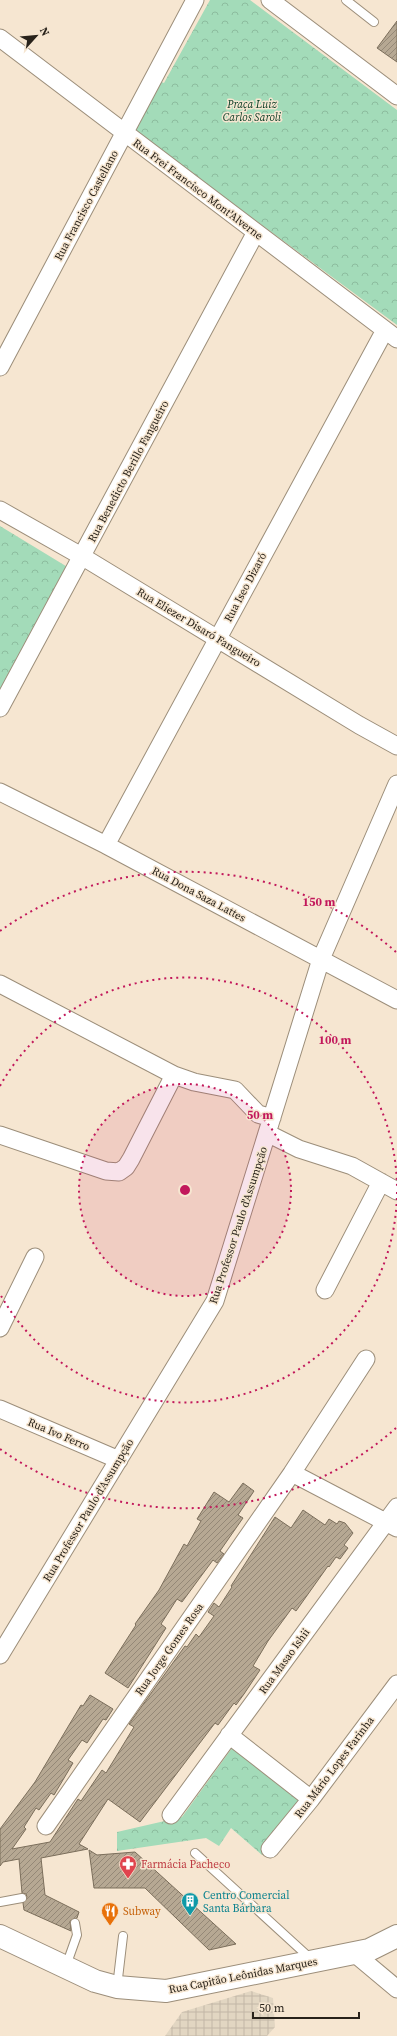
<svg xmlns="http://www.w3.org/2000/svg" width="397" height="2036" font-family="'Source Serif 4',serif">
	<defs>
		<pattern id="industrial-grid" width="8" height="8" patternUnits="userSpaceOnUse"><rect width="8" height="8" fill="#e2d6c2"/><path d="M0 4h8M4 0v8" fill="none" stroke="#c2b7a6"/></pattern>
		<pattern id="park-crowns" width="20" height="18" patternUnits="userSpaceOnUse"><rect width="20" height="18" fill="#a3dbb9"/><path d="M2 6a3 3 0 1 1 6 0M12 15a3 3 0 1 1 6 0" fill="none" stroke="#8cbc9e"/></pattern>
		<pattern id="building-hatch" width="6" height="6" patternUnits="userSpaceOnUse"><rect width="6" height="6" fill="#b6a893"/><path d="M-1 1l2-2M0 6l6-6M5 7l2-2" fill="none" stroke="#948877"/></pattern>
	</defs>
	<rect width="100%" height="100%" fill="#f6e6d1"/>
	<path fill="url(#industrial-grid)" d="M251,1991L273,1998L275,2027L267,2036H165L182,2012Z"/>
	<path fill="url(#park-crowns)" d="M210,0H250L397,110V325L193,174L133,132L159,81L164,83Z
		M0,526L74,571L0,699Z
		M232,1748L305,1805L262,1855L231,1828L219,1846L206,1838L117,1851V1832L182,1817Z"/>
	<path fill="url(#building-hatch)" stroke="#7b6e5b" d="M397,21V62L377,48Z
		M243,1483L254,1491L238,1515L243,1518L220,1551L224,1554L217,1563L213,1560L182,1602L177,1599L161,1624L166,1628L128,1688L105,1673L136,1625L135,1624L159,1590L184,1544L187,1546L201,1521L197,1519L214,1492L229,1502Z
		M303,1510L325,1525L329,1519L337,1524L339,1521L345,1523L353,1533L344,1545L348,1548L340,1559L336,1557L329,1567L328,1566L296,1611L292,1608L268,1641L253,1666L260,1670L244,1694L236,1705L234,1703L218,1725L215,1723L140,1822L108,1799L79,1844L88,1849L41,1858L45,1895L79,1912L77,1918L70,1921L71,1931L24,1910L23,1903L27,1897L26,1894L22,1893L19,1859L3,1862L0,1866V1829L35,1782L81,1705L83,1706L90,1695L113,1709L106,1720L103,1719L87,1743L82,1740L68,1760L73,1763L54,1795L51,1793L39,1810L36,1808L24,1827L26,1829L12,1849L50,1842L78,1799L81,1801L102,1770L106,1773L134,1727L129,1724L185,1646L187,1647L196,1634L199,1637L214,1616L208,1612L214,1603L219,1607L232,1587L231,1586L275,1517L291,1528Z
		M89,1850L97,1855L135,1852L236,1944L209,1950L145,1888H94Z"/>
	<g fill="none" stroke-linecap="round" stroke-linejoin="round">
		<g stroke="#9c8e7a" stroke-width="10">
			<path id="service" d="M346,0L374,22
				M195,1853L311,1959
				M0,1902L22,1898
				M66,1966L77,1935L75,1923
				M117,1987L123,1936"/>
		</g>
		<g stroke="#9c8e7a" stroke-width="19">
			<path id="minor" d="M270,0L397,96
				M0,38L397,339
				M0,367L195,0
				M0,510L83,557L359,725L397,746
				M0,708L256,232
				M0,792L106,845L397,1000
				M106,845L385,330
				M0,984L174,1075L194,1082L235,1090L258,1114L272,1118
				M267,1133L299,1149L352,1166L397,1191
				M0,1135L106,1171L119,1172L126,1167L131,1159L174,1075
				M325,1290L381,1182
				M0,1328L35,1257
				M0,1409L119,1460
				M292,1473L397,1528
				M0,1655L215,1301L321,959L397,784
				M229,1735L311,1799
				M171,1815L397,1507
				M46,1826L292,1473L366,1359
				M270,1849L311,1799L397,1684
				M354,1953L397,1989"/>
		</g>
		<g stroke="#9c8e7a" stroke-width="24">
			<path id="secondary" d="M0,1936L95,1981L117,1987L166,1991L369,1950L397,1936"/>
		</g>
		<use href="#service" stroke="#fff" stroke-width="8"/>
		<use href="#minor" stroke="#fff" stroke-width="17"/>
		<use href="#secondary" stroke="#fff" stroke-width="22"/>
	</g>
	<circle cx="185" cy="1190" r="106" fill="#c2185b" fill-opacity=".12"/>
	<g fill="none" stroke="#c2185b" stroke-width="2" stroke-dasharray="2 4">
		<circle cx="185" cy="1190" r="106"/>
		<path d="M397 1192A212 212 0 0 1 0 1294M0 1086A212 212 0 0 1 397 1188"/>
		<path d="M396 1428A318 318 0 0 1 0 1449M0 931A318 318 0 0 1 396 952"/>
	</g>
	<defs>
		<g id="pharmacy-pin" transform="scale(0.9)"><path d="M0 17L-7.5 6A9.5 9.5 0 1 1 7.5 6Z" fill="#e0444e" stroke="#f6e6d1"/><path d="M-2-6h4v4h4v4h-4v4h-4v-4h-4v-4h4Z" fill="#fff"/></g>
		<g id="building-pin" transform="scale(0.9)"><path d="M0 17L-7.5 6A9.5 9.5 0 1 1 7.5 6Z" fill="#0f9aa8" stroke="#f6e6d1"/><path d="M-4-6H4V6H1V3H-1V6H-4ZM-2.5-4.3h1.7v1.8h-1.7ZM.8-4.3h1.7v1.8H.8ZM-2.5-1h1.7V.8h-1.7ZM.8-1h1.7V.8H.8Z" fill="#fff"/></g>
		<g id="restaurant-pin" transform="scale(0.9)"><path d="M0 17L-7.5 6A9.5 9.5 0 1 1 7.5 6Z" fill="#e8710a" stroke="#f6e6d1"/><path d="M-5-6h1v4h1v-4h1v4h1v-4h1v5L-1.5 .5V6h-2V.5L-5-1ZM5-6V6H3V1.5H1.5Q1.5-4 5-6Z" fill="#fff"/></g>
	</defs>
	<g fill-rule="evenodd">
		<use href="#pharmacy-pin" x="128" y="1864"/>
		<use href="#building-pin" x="190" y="1901"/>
		<use href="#restaurant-pin" x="110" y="1911"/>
	</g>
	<g text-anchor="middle" stroke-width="3" stroke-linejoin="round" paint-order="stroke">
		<g font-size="11" font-style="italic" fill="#023820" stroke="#f6e6d1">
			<text x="252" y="108">Praça Luiz<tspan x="252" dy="13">Carlos Saroli</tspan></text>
		</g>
		<g font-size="11" fill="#28221a" stroke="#f6e6d1">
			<text transform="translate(198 189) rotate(37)" y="4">Rua Frei Francisco Mont'Alverne</text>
			<text transform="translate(86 205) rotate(-62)" y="4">Rua Francisco Castellano</text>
			<text transform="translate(128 471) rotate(-62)" y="4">Rua Benedicto Berillo Fangueiro</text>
			<text transform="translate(245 587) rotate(-62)" y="4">Rua Iseo Dizaró</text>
			<text transform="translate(199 627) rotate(31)" y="4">Rua Eliezer Disaró Fangueiro</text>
			<text transform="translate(199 894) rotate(28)" y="4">Rua Dona Saza Lattes</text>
			<text transform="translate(238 1225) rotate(-72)" y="4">Rua Professor Paulo d'Assumpção</text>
			<text transform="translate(59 1434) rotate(23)" y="4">Rua Ivo Ferro</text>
			<text transform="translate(88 1510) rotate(-59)" y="4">Rua Professor Paulo d'Assumpção</text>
			<text transform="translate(169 1649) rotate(-55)" y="4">Rua Jorge Gomes Rosa</text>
			<text transform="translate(284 1661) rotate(-54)" y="4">Rua Masao Ishii</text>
			<text transform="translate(334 1767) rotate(-53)" y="4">Rua Mário Lopes Farinha</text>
			<text transform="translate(243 1975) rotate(-11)" y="4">Rua Capitão Leônidas Marques</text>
		</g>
		<g font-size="11" fill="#be3a42" stroke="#f6e6d1" text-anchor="start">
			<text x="141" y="1868">Farmácia Pacheco</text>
		</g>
		<g font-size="11" fill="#0d838f" stroke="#f6e6d1" text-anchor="start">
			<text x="203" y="1899">Centro Comercial<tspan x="203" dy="13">Santa Bárbara</tspan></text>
		</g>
		<g font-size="11" fill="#c56008" stroke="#f6e6d1" text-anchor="start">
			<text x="123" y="1915">Subway</text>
		</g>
	</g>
	<circle cx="185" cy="1190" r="6" fill="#c2185b" stroke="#f6e6d1" stroke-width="2"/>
	<g font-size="12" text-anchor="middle" font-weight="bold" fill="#c2185b" stroke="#f6e6d1" stroke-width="3" stroke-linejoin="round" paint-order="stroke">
		<text x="319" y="906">150 m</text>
		<text x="335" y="1044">100 m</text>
		<text x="260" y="1119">50 m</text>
	</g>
	<g transform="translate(36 36) rotate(63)" stroke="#f6e6d1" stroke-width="3" paint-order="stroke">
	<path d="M0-3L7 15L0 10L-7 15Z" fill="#28221a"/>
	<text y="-6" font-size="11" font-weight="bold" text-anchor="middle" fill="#28221a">N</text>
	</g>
	<path d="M253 2012v6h106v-6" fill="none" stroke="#28221a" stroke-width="2"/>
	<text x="259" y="2012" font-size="12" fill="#28221a" stroke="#f6e6d1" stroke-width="3" paint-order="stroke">50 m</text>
</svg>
